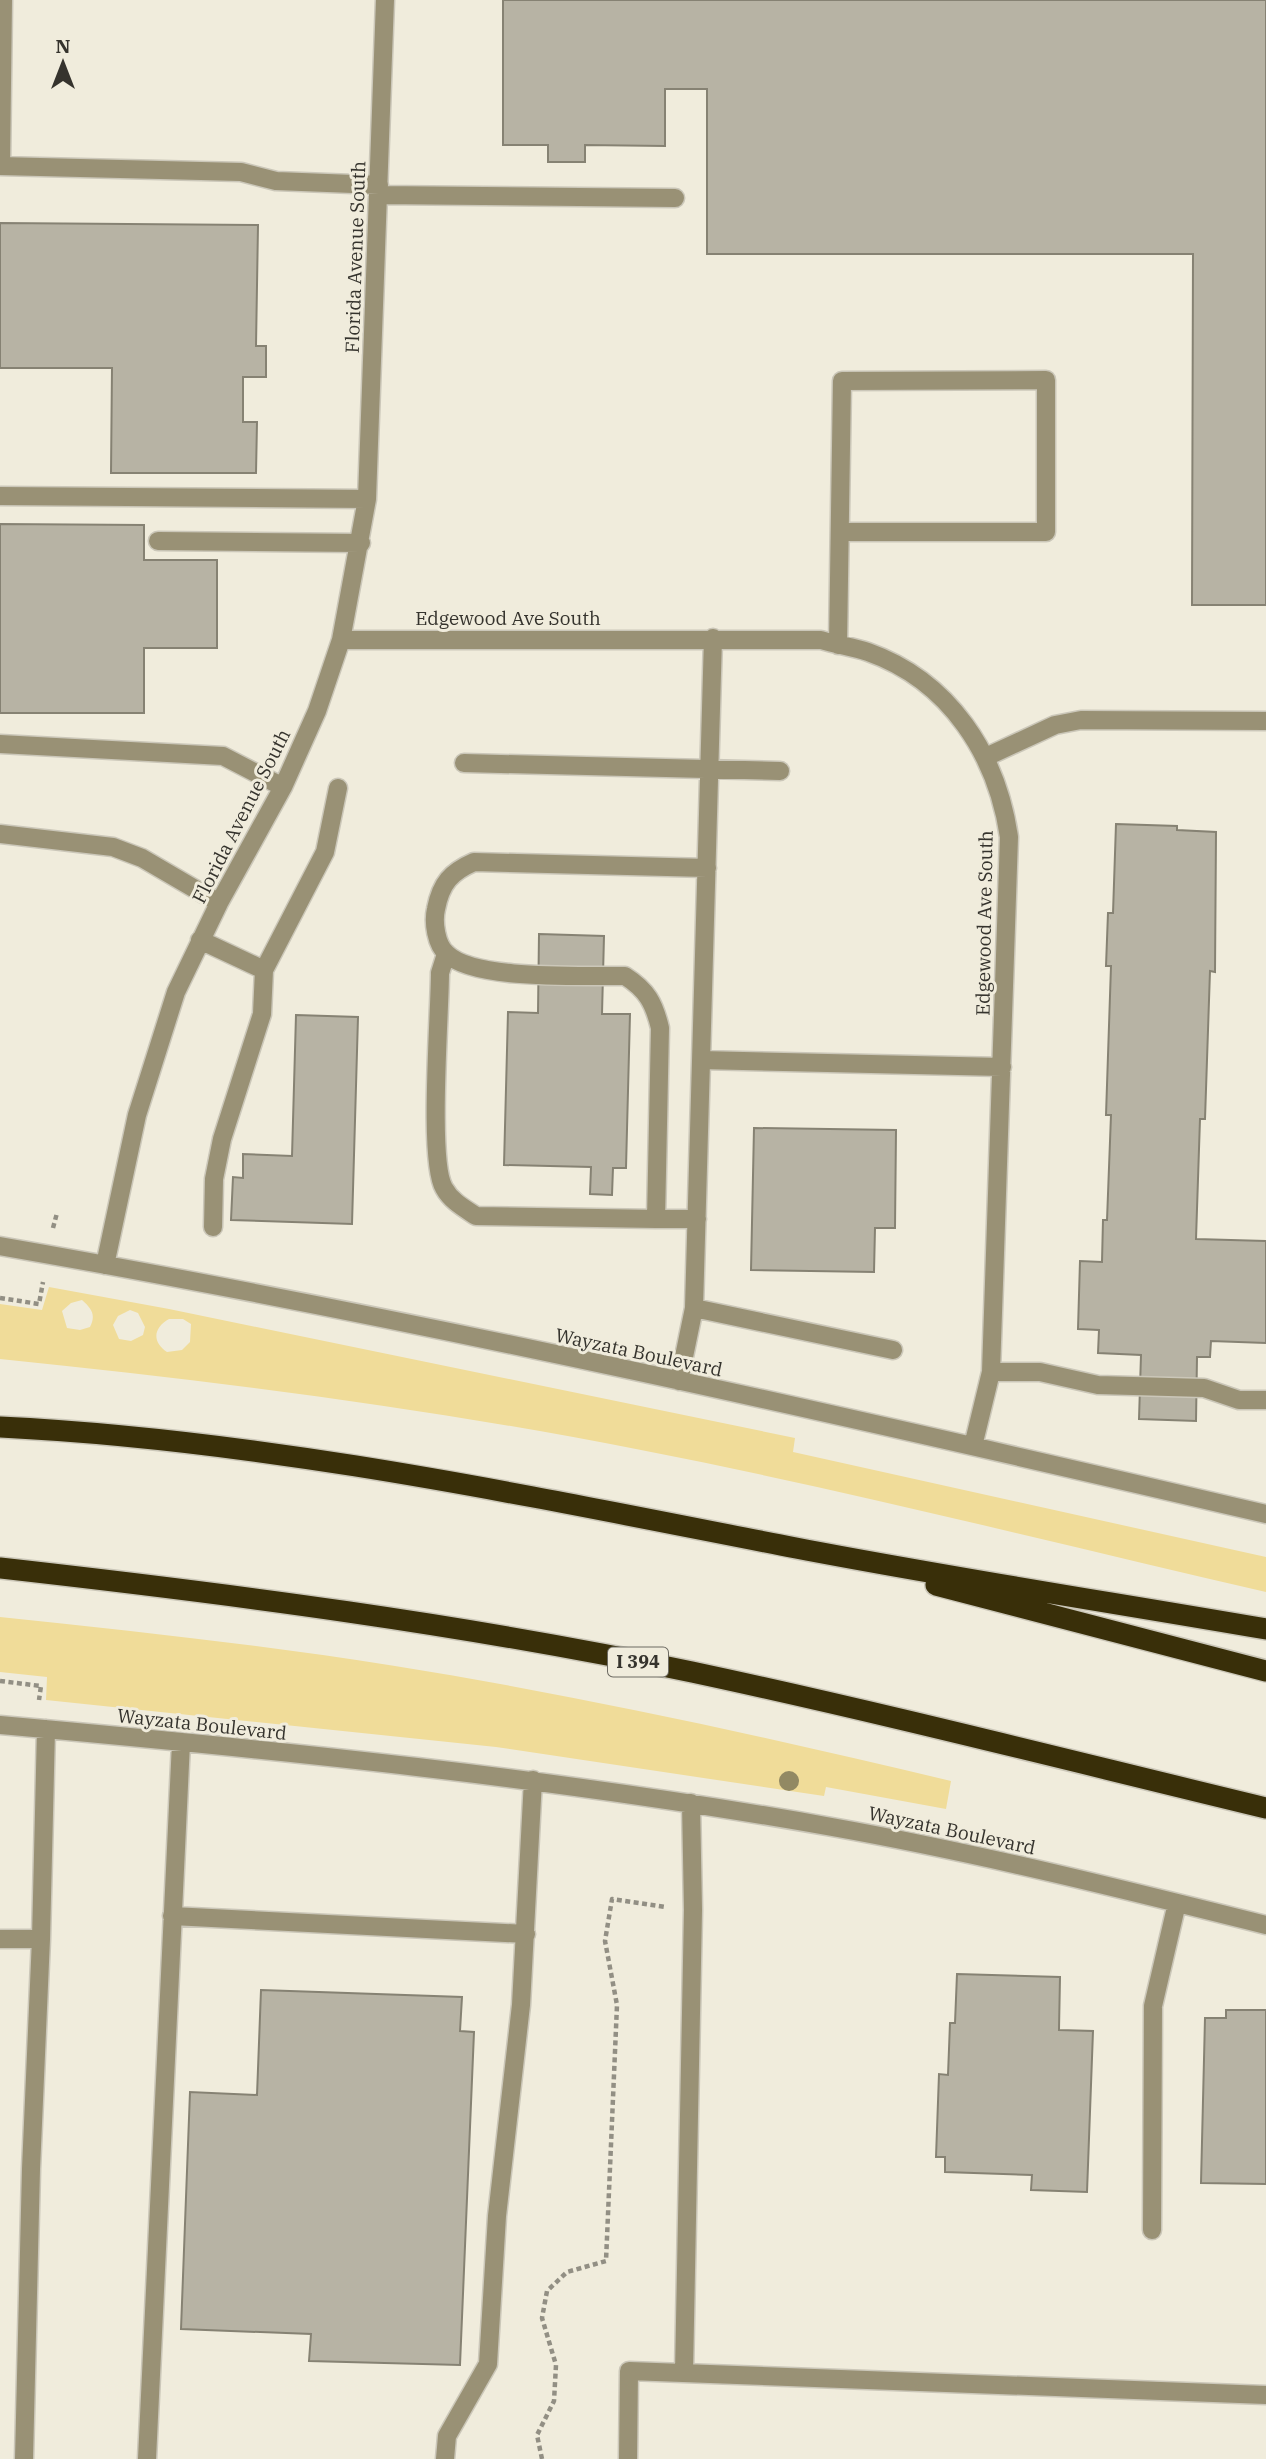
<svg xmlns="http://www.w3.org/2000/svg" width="1266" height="2459" font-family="'IBM Plex Serif',serif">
	<rect width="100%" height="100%" fill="#f0ecdc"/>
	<path fill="#f0dc99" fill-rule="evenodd" d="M49,1287L169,1309L795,1438L793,1452L1266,1557V1592C1058,1544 851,1491 641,1450C429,1408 215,1381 0,1359V1304L42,1310ZM82,1300C92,1309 96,1315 90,1327L80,1330L67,1328L62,1311L71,1303ZM130,1310L138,1313L145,1327L143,1335L131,1341L119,1339L113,1325L118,1316ZM169,1319H183L191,1324L190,1342L182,1350L167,1352C152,1342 153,1328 169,1319Z
		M0,1617C132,1631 264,1645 395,1666C582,1696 767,1737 951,1781L946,1809L826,1787L824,1796L496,1747L46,1700L47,1677L0,1672Z"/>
	<path fill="#b7b3a4" stroke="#868273" stroke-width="2" d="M503,0H1266V605H1192L1193,254H707V89H665V146L585,145V162H548V145H503Z
		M0,223L258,225L256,346H266V377H243V422H257L256,473H111L112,368H0Z
		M0,524L144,525V560H217V648H144V713H0Z
		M1116,824L1177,826V830L1216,832L1215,972L1210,971L1205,1119H1200L1196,1239L1266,1241V1343L1211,1341L1210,1357H1197L1196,1421L1139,1419L1141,1355L1098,1353L1099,1330L1078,1329L1080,1261L1102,1262L1103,1220H1107L1111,1115H1106L1111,966H1106L1108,913H1113Z
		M539,934L604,936L602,1014H630L626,1168H613L612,1195L590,1194L591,1167L504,1165L508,1012L538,1013Z
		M296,1015L358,1017L352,1224L231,1220L233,1177L243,1178V1154L292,1156Z
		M754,1128L896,1130L895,1228H875L874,1272L751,1270Z
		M957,1974L1060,1977L1059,2030L1093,2031L1087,2192L1031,2190L1032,2175L945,2172V2157H936L939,2074L948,2075L950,2023H955Z
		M261,1990L462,1997L460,2031L474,2032L460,2365L309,2361L311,2334L181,2329L190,2092L257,2095Z
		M1226,2010H1266V2184L1201,2183L1205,2018H1226Z"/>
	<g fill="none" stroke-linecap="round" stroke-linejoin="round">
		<g stroke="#cbc7b9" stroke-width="21">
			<path id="minor" d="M0,166L241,172L276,181L379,185
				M1,166L3,0
				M379,195L675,198
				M0,496L367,499
				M158,541L361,543
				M341,640H821C837,645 853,647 868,652C950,681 997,755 1009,837L991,1372L973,1446
				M838,645L842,381L1046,380V532H841
				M0,744L223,756L283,787
				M986,757L1055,725L1081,720L1266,721
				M464,763L780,771
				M0,834L113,847L142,858L219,903
				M200,940L264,970L262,1014L222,1139L214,1179L213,1227
				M446,954L440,973C440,1013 428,1161 444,1188C451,1201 464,1208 476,1216L656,1219L660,1028C654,1003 647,990 625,976C585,975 475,981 447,954C436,945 433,922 436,909C441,883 451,872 474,862L707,868
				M264,970L325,852L338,788
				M701,1060L1002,1067
				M656,1219H697
				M0,1246C425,1320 846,1416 1266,1514
				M105,1265L137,1115L176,992L219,903L283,787L317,711L341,640L367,499L385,0
				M694,1308L893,1350
				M991,1372H1040L1098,1385L1204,1388L1239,1400H1266
				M679,1381L694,1308L713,638
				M0,1725C278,1750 557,1778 832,1827C978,1853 1122,1889 1266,1925
				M172,1916L526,1934
				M0,1939H41L31,2169L24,2459
				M41,1939L46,1729
				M1152,2230L1153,2006L1177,1903
				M684,2373L693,1910L691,1803
				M147,2459L181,1743
				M445,2459L447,2436L488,2364L497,2216L521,2005L533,1780
				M628,2459L629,2371L1266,2395"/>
		</g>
		<g stroke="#cbc7b9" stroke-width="24">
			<path id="highway" d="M0,1427C268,1440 533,1497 796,1548C952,1578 1109,1602 1266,1629
				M0,1568C232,1594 463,1624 692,1672C884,1713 1075,1762 1266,1808
				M936,1585L1266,1671"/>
		</g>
		<path stroke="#928f84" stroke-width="4.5" stroke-dasharray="5 3.5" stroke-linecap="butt" d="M53,1228L57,1213
			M0,1298L39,1304L43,1282
			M0,1681L41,1686L39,1700
			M542,2459L537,2435L554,2401L556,2365L542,2318L547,2291L567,2272L606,2261L617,2005L605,1941L612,1899L665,1907"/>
		<use href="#minor" stroke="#999175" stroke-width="18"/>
		<use href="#highway" stroke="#392f09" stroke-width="21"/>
	</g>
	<circle fill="#928963" cx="789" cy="1781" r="10"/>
	<g text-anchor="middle" stroke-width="6" stroke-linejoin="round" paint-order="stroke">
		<rect fill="#f0ecdc" stroke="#6d6a62" stroke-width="2" x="608" y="1647.5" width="60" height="29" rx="5"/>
		<g font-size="18" font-weight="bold" fill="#35332d">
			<text x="638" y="1668">I 394</text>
		</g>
		<g font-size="19" fill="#35332d" stroke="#f0ecdc">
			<text transform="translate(355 257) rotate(-88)" y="7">Florida Avenue South</text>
			<text x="508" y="625">Edgewood Ave South</text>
			<text transform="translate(241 816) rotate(-63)" y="7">Florida Avenue South</text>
			<text transform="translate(984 923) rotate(-89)" y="7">Edgewood Ave South</text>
			<text transform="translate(639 1352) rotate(12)" y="7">Wayzata Boulevard</text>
			<text transform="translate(202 1724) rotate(6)" y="7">Wayzata Boulevard</text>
			<text transform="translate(952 1830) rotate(12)" y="7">Wayzata Boulevard</text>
		</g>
	</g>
	<g transform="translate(63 63)" stroke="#f0ecdc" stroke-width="5" paint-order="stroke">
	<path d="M0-5L12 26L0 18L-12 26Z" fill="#35332d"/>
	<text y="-10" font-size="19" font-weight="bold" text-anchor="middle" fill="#35332d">N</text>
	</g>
</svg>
